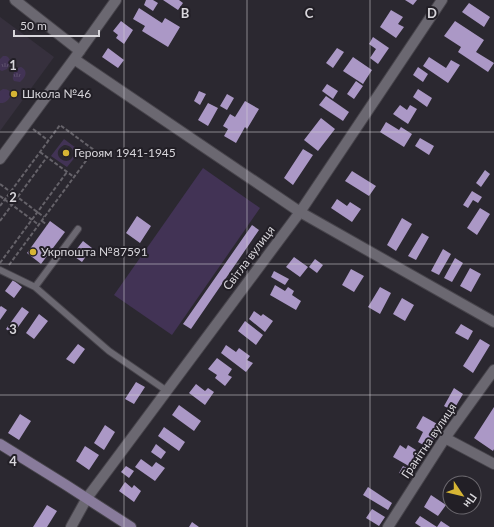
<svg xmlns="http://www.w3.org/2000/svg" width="494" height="527" font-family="Lato,sans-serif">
	<defs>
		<pattern id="grass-tufts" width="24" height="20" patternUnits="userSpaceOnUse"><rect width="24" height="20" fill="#423355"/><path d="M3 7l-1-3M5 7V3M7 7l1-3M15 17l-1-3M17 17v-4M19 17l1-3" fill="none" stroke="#5d506d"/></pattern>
	</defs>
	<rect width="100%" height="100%" fill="#2b2830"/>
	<path fill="#36303d" d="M0,17L54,57L0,131Z"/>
	<path fill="url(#grass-tufts)" fill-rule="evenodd" d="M3,56H6L8,57L11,62L7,69L2,71L0,70V59Z
		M21,67C29,71 25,78 20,82L14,81L13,79C12,74 16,68 21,67Z
		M3,89C16,89 10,104 0,103V91Z
		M64,139L80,151L67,167L51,156ZM64,145C69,145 72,147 74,153C70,171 47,154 64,145Z"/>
	<path fill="#423355" d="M203,168L260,208L172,335L114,295Z"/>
	<path fill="#ab98c6" d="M146,0H153L158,3L153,11L144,5Z
		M163,0H179L183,3L178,10Z
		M405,0H417L413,5Z
		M469,3L490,17L484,27L462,12Z
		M139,8L162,23L165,18L180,27L168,47L142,31L145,26L133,19Z
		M391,10L403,17L398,24L404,27L396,38L380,27Z
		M121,21L133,30L124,44L116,38L118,35L113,31Z
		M455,21L484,40L476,52L494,63L488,72L458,52L461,47L444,36Z
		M373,37L389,48L378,64L370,58L376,49L369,44Z
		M108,48L124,60L118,68L102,57Z
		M337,48L344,52L333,68L326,63Z
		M353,57L372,70L363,84L343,71Z
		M429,57L446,68L451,60L460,65L448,83L423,66Z
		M418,67L428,74L423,82L413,75Z
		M356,81L363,86L354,99L347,94Z
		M327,84L338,91L333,99L322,91Z
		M418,89L432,98L427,107L413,97Z
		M199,91L206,94L200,105L194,101Z
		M227,94L234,98L227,110L220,106Z
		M326,96L349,112L343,121L319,105Z
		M245,101L259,109L247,129L245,127L236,143L224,136L228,129L223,126L230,114L235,117Z
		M208,103L218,108L208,126L198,120Z
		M400,105L407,110L410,105L417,109L408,124L393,114Z
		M321,118L335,129L318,151L304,140Z
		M386,122L399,130L401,127L412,134L404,147L380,132Z
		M420,138L434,146L429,155L415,146Z
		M303,149L313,155L293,185L284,178Z
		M485,170L490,174L481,187L476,183Z
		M352,171L376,186L369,196L345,181Z
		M472,191L482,197L478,203L473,200L468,208L463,205Z
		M337,199L347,206L350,202L361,209L352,222L331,208Z
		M480,208L490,214L477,235L467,228Z
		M137,216L151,226L140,243L126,233Z
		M402,218L412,224L396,251L387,245Z
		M50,221L65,232L41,264L27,253Z
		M252,225L259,230L191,329L183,324Z
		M422,233L429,237L416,260L408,256Z
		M83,241L92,248L82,262L72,255Z
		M443,249L451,254L439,275L431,271Z
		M294,257L308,267L300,277L286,267Z
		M455,258L463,263L452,282L444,278Z
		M315,259L323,265L317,273L309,267Z
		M470,268L481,274L471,292L460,286Z
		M351,269L364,276L354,292L342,285Z
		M274,271L289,279L285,285L271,277Z
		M13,280L22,287L14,298L5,291Z
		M275,285L285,291L288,287L294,291L292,295L301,301L296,310L270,295Z
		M380,287L391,293L380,314L368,307Z
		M402,298L414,305L405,321L393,314Z
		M1,306L7,310L0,320V307Z
		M22,307L29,312L13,334L6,329Z
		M254,311L261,316L263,314L273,321L265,332L249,319Z
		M39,314L48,321L34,339L26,333Z
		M245,321L263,335L256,345L238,331Z
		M461,324L473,331L468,340L455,333Z
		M480,339L490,345L473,373L463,366Z
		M78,344L85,349L74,364L66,359Z
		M226,345L236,352L239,348L250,356L247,360L253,363L246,372L221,353Z
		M217,358L232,369L228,375L232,377L225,386L215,378L217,375L208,369Z
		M136,382L145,387L134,404L125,399Z
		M196,384L205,391L208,388L214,392L205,405L189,393Z
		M454,388L463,394L453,411L444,406Z
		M179,405L201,421L194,431L172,415Z
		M494,407V449L493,451L474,438Z
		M20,414L31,421L19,440L8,433Z
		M423,416L441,426L429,448L418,442L423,432L416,428Z
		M105,425L115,432L104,450L94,443Z
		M164,427L185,442L179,451L158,436Z
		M156,444L166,452L161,459L151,452Z
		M400,445L406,449L408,445L416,450L414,453L421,457L414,469L393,457Z
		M85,446L99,455L89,470L76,461Z
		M141,459L152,467L156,462L165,468L155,481L135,467Z
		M126,466L134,471L129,478L121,472Z
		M403,466L414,472L410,479L399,473Z
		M125,482L132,488L134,485L141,491L134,502L119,491Z
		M368,487L392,503L388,510L363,495Z
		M431,495L446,505L438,516L424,507Z
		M47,505L57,511L47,527H33Z
		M372,509L385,517L379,526L366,518Z
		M420,516L437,527H421L415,523Z
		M441,521L450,527H437Z
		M192,522L199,527H189Z"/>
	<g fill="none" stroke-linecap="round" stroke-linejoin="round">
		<g stroke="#47444b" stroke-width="8">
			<path id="lane" d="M0,270L35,287L109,351L167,391
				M35,287L78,229"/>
		</g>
		<g stroke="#47444b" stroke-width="12">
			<path id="street" d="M15,0L80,51
				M74,59L300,212L494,322
				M0,159L74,59L116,0
				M445,438L494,464
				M71,527L87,498L300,212L442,0
				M388,527L445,438L494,370"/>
		</g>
		<g stroke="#47444b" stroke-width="12">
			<path id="secondary" d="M0,444L66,485L131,527"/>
		</g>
		<path stroke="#656269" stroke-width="2" stroke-dasharray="4 2" stroke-linecap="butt" d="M33,129L49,141
			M40,152L74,177
			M0,184L44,217
			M0,196L39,225
			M0,206L60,125L94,150L9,265
			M0,221L47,157
			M42,221L47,225
			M0,263L67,172"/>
		<use href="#lane" stroke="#6b6871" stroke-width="6"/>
		<use href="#street" stroke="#6b6871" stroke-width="10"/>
		<use href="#secondary" stroke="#887b9b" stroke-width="10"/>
	</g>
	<path fill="none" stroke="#d8d6db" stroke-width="1" stroke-opacity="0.55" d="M124,0V527M247,0V527M370,0V527M0,132H494M0,264H494M0,395H494"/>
	<g fill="#d6b534" stroke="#221f26" stroke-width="1.5">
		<circle cx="14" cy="94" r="4"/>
		<circle cx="66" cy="153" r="4"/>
		<circle cx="33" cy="252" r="4"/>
	</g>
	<g text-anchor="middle" stroke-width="4" stroke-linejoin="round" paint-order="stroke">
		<g font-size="12" fill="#d8d6db" stroke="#221f26" text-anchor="start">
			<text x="22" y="98">Школа №46</text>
			<text x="74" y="157">Героям 1941-1945</text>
			<text x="41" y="256">Укрпошта №87591</text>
		</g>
		<g font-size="12" fill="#d8d6db" stroke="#221f26">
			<text transform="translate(249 258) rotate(-53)" y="4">Світла вулиця</text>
			<text transform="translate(429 441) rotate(-56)" y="4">Гранітна вулиця</text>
		</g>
	</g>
	<g font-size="13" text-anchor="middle" font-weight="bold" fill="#d8d6db" stroke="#221f26" stroke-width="4" stroke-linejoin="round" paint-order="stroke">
		<text x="185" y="18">B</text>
		<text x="309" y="18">C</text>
		<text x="432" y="18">D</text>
		<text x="13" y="70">1</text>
		<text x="13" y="202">2</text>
		<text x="13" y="334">3</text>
		<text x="13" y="466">4</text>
	</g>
	<g transform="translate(462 495) rotate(125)"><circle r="19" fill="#221f26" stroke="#6b686e"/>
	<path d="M0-3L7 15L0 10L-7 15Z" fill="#d6b534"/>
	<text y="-6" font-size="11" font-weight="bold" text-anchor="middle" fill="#d8d6db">Пн</text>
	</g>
	<path d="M14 30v6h85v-6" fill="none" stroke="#d8d6db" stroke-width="2"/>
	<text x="20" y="30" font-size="12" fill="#d8d6db" stroke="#221f26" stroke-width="3" paint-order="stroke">50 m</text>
</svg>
